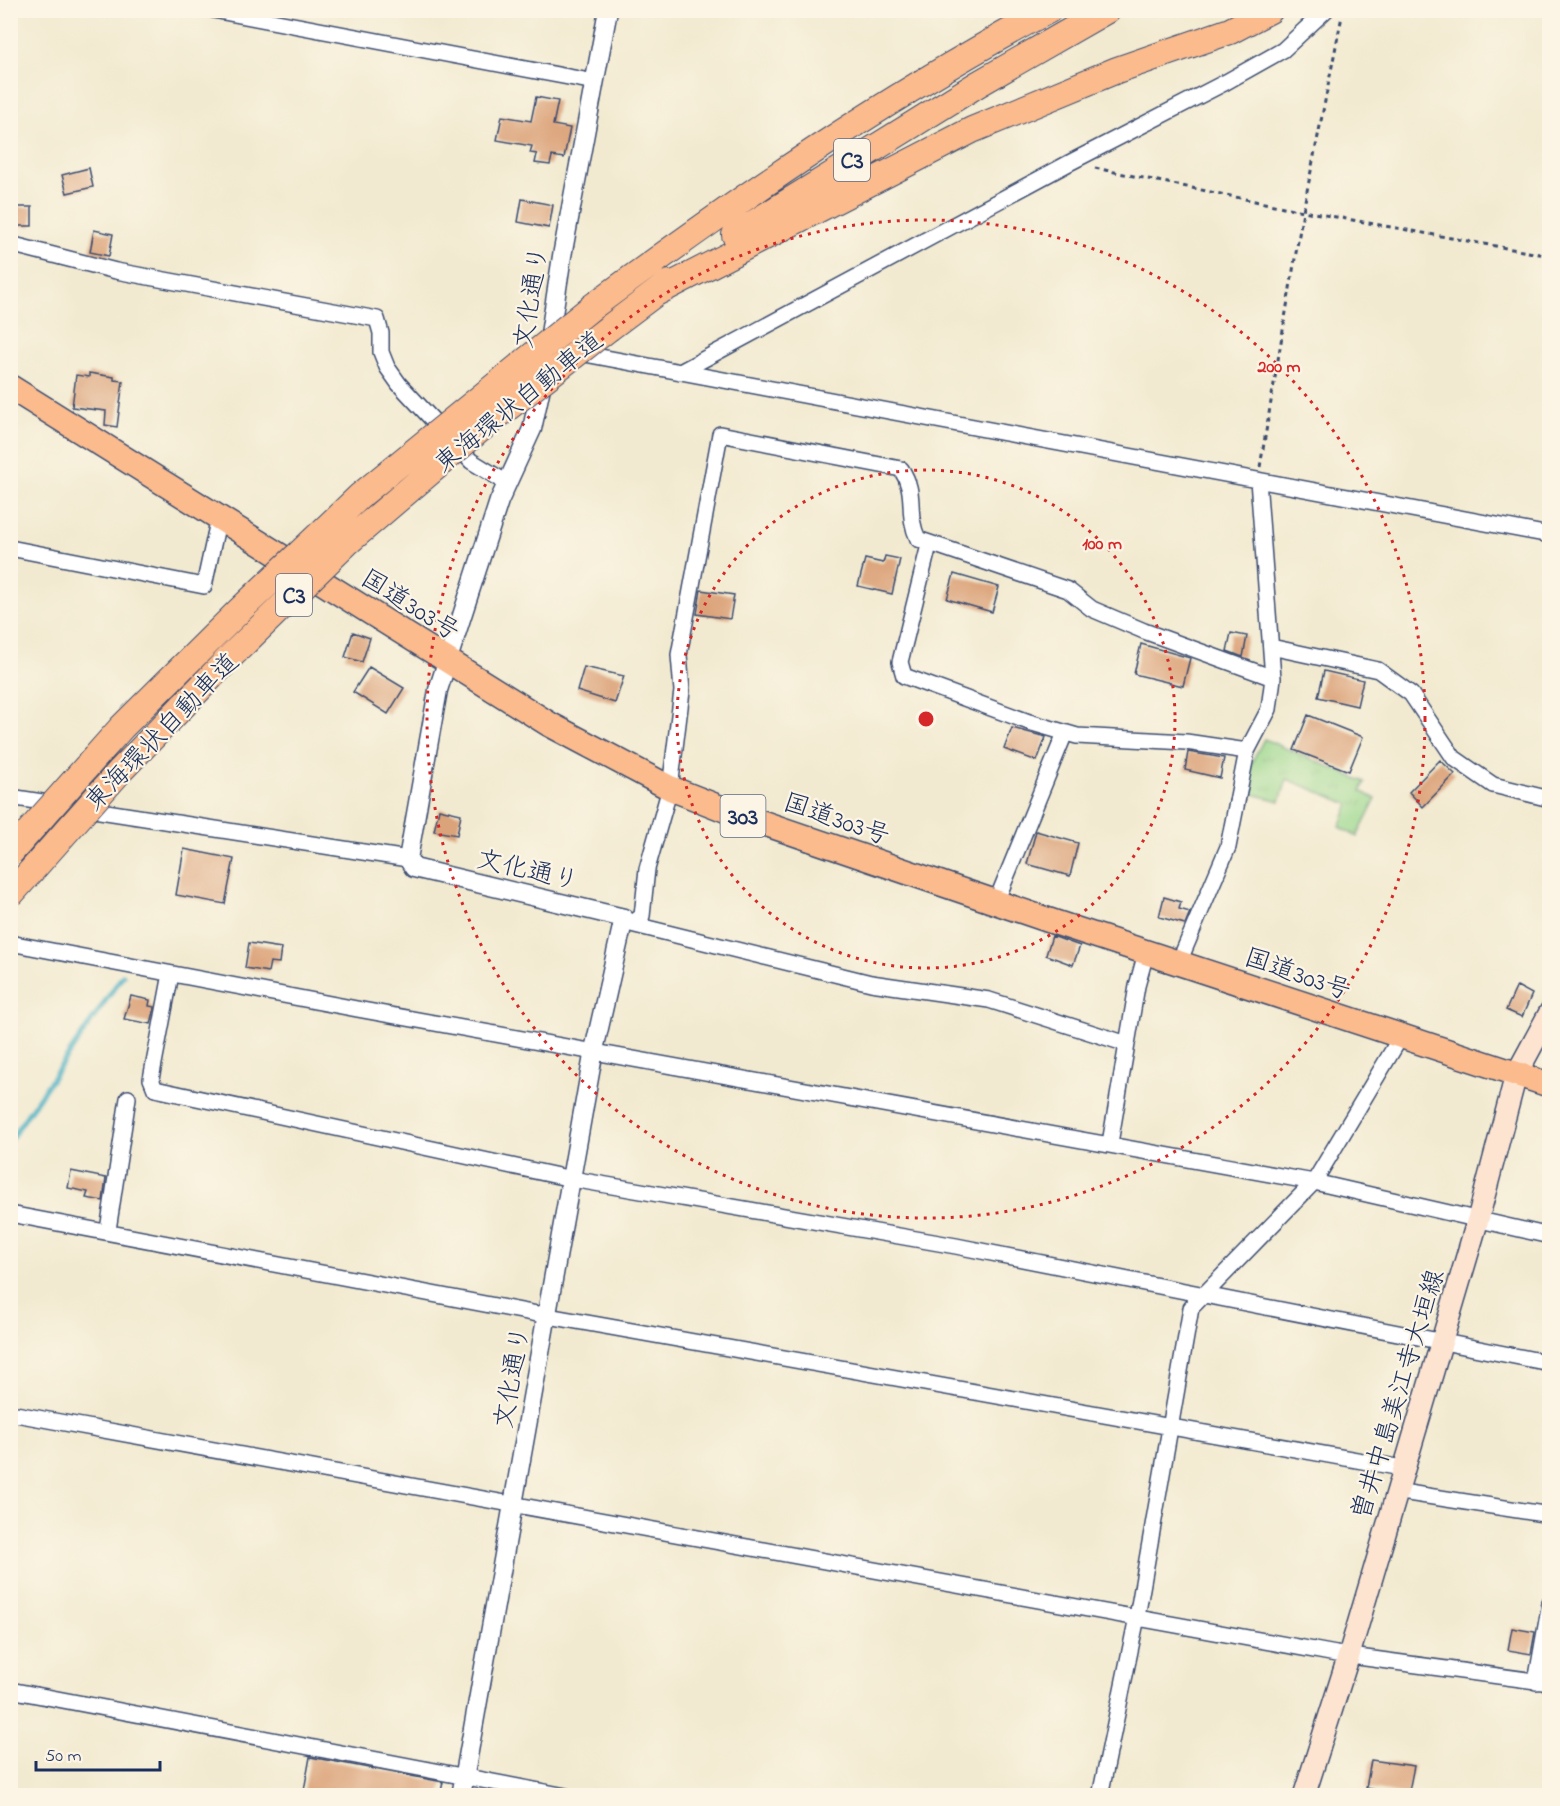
<svg xmlns="http://www.w3.org/2000/svg" width="1560" height="1806" font-family="'Indie Flower','Klee One',sans-serif">
	<defs>
		<pattern id="grass-tufts" width="24" height="20" patternUnits="userSpaceOnUse" patternTransform="scale(1.5)"><rect width="24" height="20" fill="#9ad78c"/><path d="M3 7l-1-3M5 7V3M7 7l1-3M15 17l-1-3M17 17v-4M19 17l1-3" fill="none" stroke="#84b97b"/></pattern>
	</defs>
	<rect width="100%" height="100%" fill="#fcf5e5"/>
	<filter id="ink" filterUnits="userSpaceOnUse"><feTurbulence type="fractalNoise" baseFrequency=".0167" numOctaves="2"/><feDisplacementMap in="SourceGraphic" scale="12" xChannelSelector="R" yChannelSelector="G"/><feConvolveMatrix kernelMatrix="1 2 1 2 8 2 1 2 1" color-interpolation-filters="sRGB"/></filter>
	<filter id="wash" filterUnits="userSpaceOnUse"><feTurbulence type="fractalNoise" baseFrequency=".008" numOctaves="4" result="noise"/><feDisplacementMap in="SourceGraphic" scale="24" xChannelSelector="R" yChannelSelector="G"/><feGaussianBlur stdDeviation="1.35" result="paint"/><feColorMatrix in="noise" values="0 0 0 0 0 0 0 0 0 0 0 0 0 0 0 0 0 1.4 0 .05"/><feComposite in="paint" operator="in"/></filter>
	<g filter="url(#wash)">
		<rect width="100%" height="100%" fill="#f2ead0"/>
		<path fill="url(#grass-tufts)" stroke="#5a8375" stroke-width="1.5" d="M1264,739L1365,782L1361,791L1376,799L1357,837L1340,827L1349,804L1287,779L1280,801L1245,792L1253,760Z"/>
		<g fill="none" stroke-linecap="round" stroke-linejoin="round">
			<path stroke="#43aec2" stroke-width="5" d="M10,1140L123,975"/>
		</g>
		<g id="blocks">
			<path fill="#dba379" d="M536,97L558,101L553,125L570,128L564,158L552,156L550,165L535,163L537,154L530,153L532,146L497,140L502,116L531,121Z
				M89,168L93,187L67,193L62,175Z
				M522,199L553,205L549,228L518,222Z
				M10,207H32V226H10Z
				M94,230L113,234L109,256L90,252Z
				M89,373L114,377V380L123,381L117,427L105,425L106,411L72,407L76,375L89,377Z
				M885,556L900,559L892,594L858,586L865,559L883,563Z
				M954,574L999,587L992,612L947,599Z
				M701,590L734,595L730,619L697,614Z
				M353,632L370,638L362,662L345,657Z
				M1231,633L1247,636L1243,657L1227,651Z
				M1141,644L1190,658L1183,686L1134,674Z
				M369,667L404,688L388,714L353,692Z
				M584,667L624,676L615,703L577,691Z
				M1324,671L1363,680L1357,706L1318,697Z
				M1308,715L1363,737L1349,771L1294,750Z
				M1012,728L1046,737L1037,761L1004,749Z
				M1188,752L1224,758L1220,778L1185,770Z
				M1440,760L1455,774L1423,807L1409,792Z
				M439,809L461,814L457,835L434,831Z
				M1036,831L1078,843L1070,876L1027,864Z
				M184,849L234,859L225,904L176,895Z
				M1164,897L1181,902L1179,909L1190,912L1185,924L1159,917Z
				M1052,936L1080,946L1073,965L1046,955Z
				M249,943L281,948L279,963L270,962L268,972L245,968Z
				M1517,986L1532,994L1522,1017L1506,1010Z
				M131,996L150,1000L149,1006L155,1007L151,1024L124,1019Z
				M71,1171L106,1178L103,1201L86,1198L88,1192L68,1188Z
				M1512,1628L1535,1632L1531,1654L1508,1650Z
				M310,1757L443,1782L440,1796H303Z
				M1371,1760L1414,1766L1408,1796L1366,1788Z"/>
		</g>
	</g>
	<g filter="url(#ink)">
		<use href="#blocks" fill-opacity="0" stroke="#3b4b6f" stroke-width="1.5"/>
		<g fill="none" stroke-linecap="round" stroke-linejoin="round">
			<g stroke="#3b4b6f" stroke-width="18">
				<path id="minor" d="M213,10L595,82
					M10,244L116,271L377,319L381,333V352L387,367L399,384L471,461L507,483
					M574,352L1550,535
					M680,372L1069,163L1226,82L1283,50L1326,10
					M929,545L900,662L904,676L1029,722L1077,736L1186,742L1247,751
					M10,548L204,586L219,517
					M1271,647L1378,670L1411,694L1454,758L1493,785L1550,799
					M10,797L408,859
					M996,902L1065,733
					M10,943L357,1009L1314,1182L1550,1236
					M1179,962L1228,847L1247,751L1269,709L1273,678L1258,480
					M171,974L151,1079L155,1089L572,1179L956,1246L1550,1363
					M1127,1044L989,1000L871,983L631,924L642,916L647,869L670,788L682,691L679,655L720,434L901,469C918,495 905,511 918,539L1068,590L1092,609L1144,631L1273,678
					M1110,1143L1137,986L1146,953
					M10,1214L548,1316L1402,1468
					M108,1230L128,1098
					M10,1413L1336,1654L1550,1683
					M1395,1491L1550,1515
					M1536,1682L1550,1603
					M10,1690L566,1796
					M1100,1796L1137,1617L1191,1308L1314,1182L1400,1038"/>
			</g>
			<g stroke="#3b4b6f" stroke-width="21">
				<path id="tertiary" d="M548,347L562,256L608,10
					M461,1796L594,1050L624,918L414,868L408,859L438,690L499,501L532,429L543,378"/>
			</g>
			<g stroke="#3b4b6f" stroke-width="24">
				<path id="secondary" d="M1304,1796L1349,1655L1478,1219L1516,1075L1550,1012"/>
			</g>
			<g stroke="#3b4b6f" stroke-width="27">
				<path id="trunk" d="M10,387L549,724L670,788L731,812L1054,922L1550,1085"/>
			</g>
			<g stroke="#3b4b6f" stroke-width="28">
				<path id="motorway" d="M735,235L978,84L1107,10
					M656,293L972,130L1117,70L1230,31L1270,10
					M592,307C740,198 886,97 1049,10
					M609,328L669,283"/>
			</g>
			<path stroke="#3b4b6f" stroke-width="3" stroke-dasharray="4.5 4.5" stroke-linecap="butt" d="M1095,168L1303,211L1550,256
				M1260,467L1303,211L1342,16"/>
			<use href="#minor" stroke="#fff" stroke-width="15"/>
			<use href="#tertiary" stroke="#fff" stroke-width="18"/>
			<use href="#secondary" stroke="#fde4d1" stroke-width="21"/>
			<use href="#trunk" stroke="#fbbb8d" stroke-width="24"/>
			<use href="#motorway" stroke="#fbbb8d" stroke-width="26"/>
			<g stroke="#3b4b6f" stroke-width="28" stroke-linecap="butt">
				<path id="motorway-bridge" d="M10,853L122,727L239,611L361,495L592,307
					M10,895L121,770L232,655L349,541L478,431L609,328"/>
			</g>
			<use href="#motorway-bridge" stroke="#fbbb8d" stroke-width="26"/>
		</g>
	</g>
	<g fill="none" stroke="#d62828" stroke-width="3" stroke-dasharray="3 6">
		<circle cx="926" cy="719" r="249"/>
		<circle cx="926" cy="719" r="499"/>
	</g>
	<g text-anchor="middle" stroke-width="4.5" stroke-linejoin="round" paint-order="stroke">
		<g fill="#fcf5e5" stroke="#5e6a86" stroke-width="1.5">
			<rect x="834" y="139" width="36" height="42" rx="4.5"/>
			<rect x="276" y="574" width="36" height="42" rx="4.5"/>
			<rect x="720.5" y="795" width="45" height="42" rx="4.5"/>
		</g>
		<g font-size="24" font-weight="bold" fill="#1b2f5e">
			<text x="852" y="168">C3</text>
			<text x="294" y="603">C3</text>
			<text x="743" y="824">303</text>
		</g>
		<g font-size="26" fill="#1b2f5e" stroke="#fcf5e5">
			<text transform="translate(530 297) rotate(-81)" y="9">文化通り</text>
			<text transform="translate(518 401) rotate(-39)" y="9">東海環状自動車道</text>
			<text transform="translate(411 604) rotate(32)" y="9">国道303号</text>
			<text transform="translate(161 731) rotate(-46)" y="9">東海環状自動車道</text>
			<text transform="translate(837 818) rotate(19)" y="9">国道303号</text>
			<text transform="translate(528 869) rotate(13)" y="9">文化通り</text>
			<text transform="translate(1298 973) rotate(19)" y="9">国道303号</text>
			<text transform="translate(511 1377) rotate(-80)" y="9">文化通り</text>
			<text transform="translate(1397 1394) rotate(-73)" y="9">曽井中島美江寺大垣線</text>
		</g>
	</g>
	<circle cx="926" cy="719" r="9" fill="#d62828" stroke="#fcf5e5" stroke-width="3"/>
	<g font-size="18" text-anchor="middle" font-weight="bold" fill="#d62828" stroke="#fcf5e5" stroke-width="4.5" stroke-linejoin="round" paint-order="stroke">
		<text x="1279" y="372">200 m</text>
		<text x="1102" y="549">100 m</text>
	</g>
	<rect width="1560" height="1806" fill="none" stroke="#fcf5e5" stroke-width="36"/>
	<path d="M36 1761v9h124v-9" fill="none" stroke="#1b2f5e" stroke-width="3"/>
	<text x="45" y="1761" font-size="18" fill="#1b2f5e" stroke="#fcf5e5" stroke-width="4.5" paint-order="stroke">50 m</text>
</svg>
